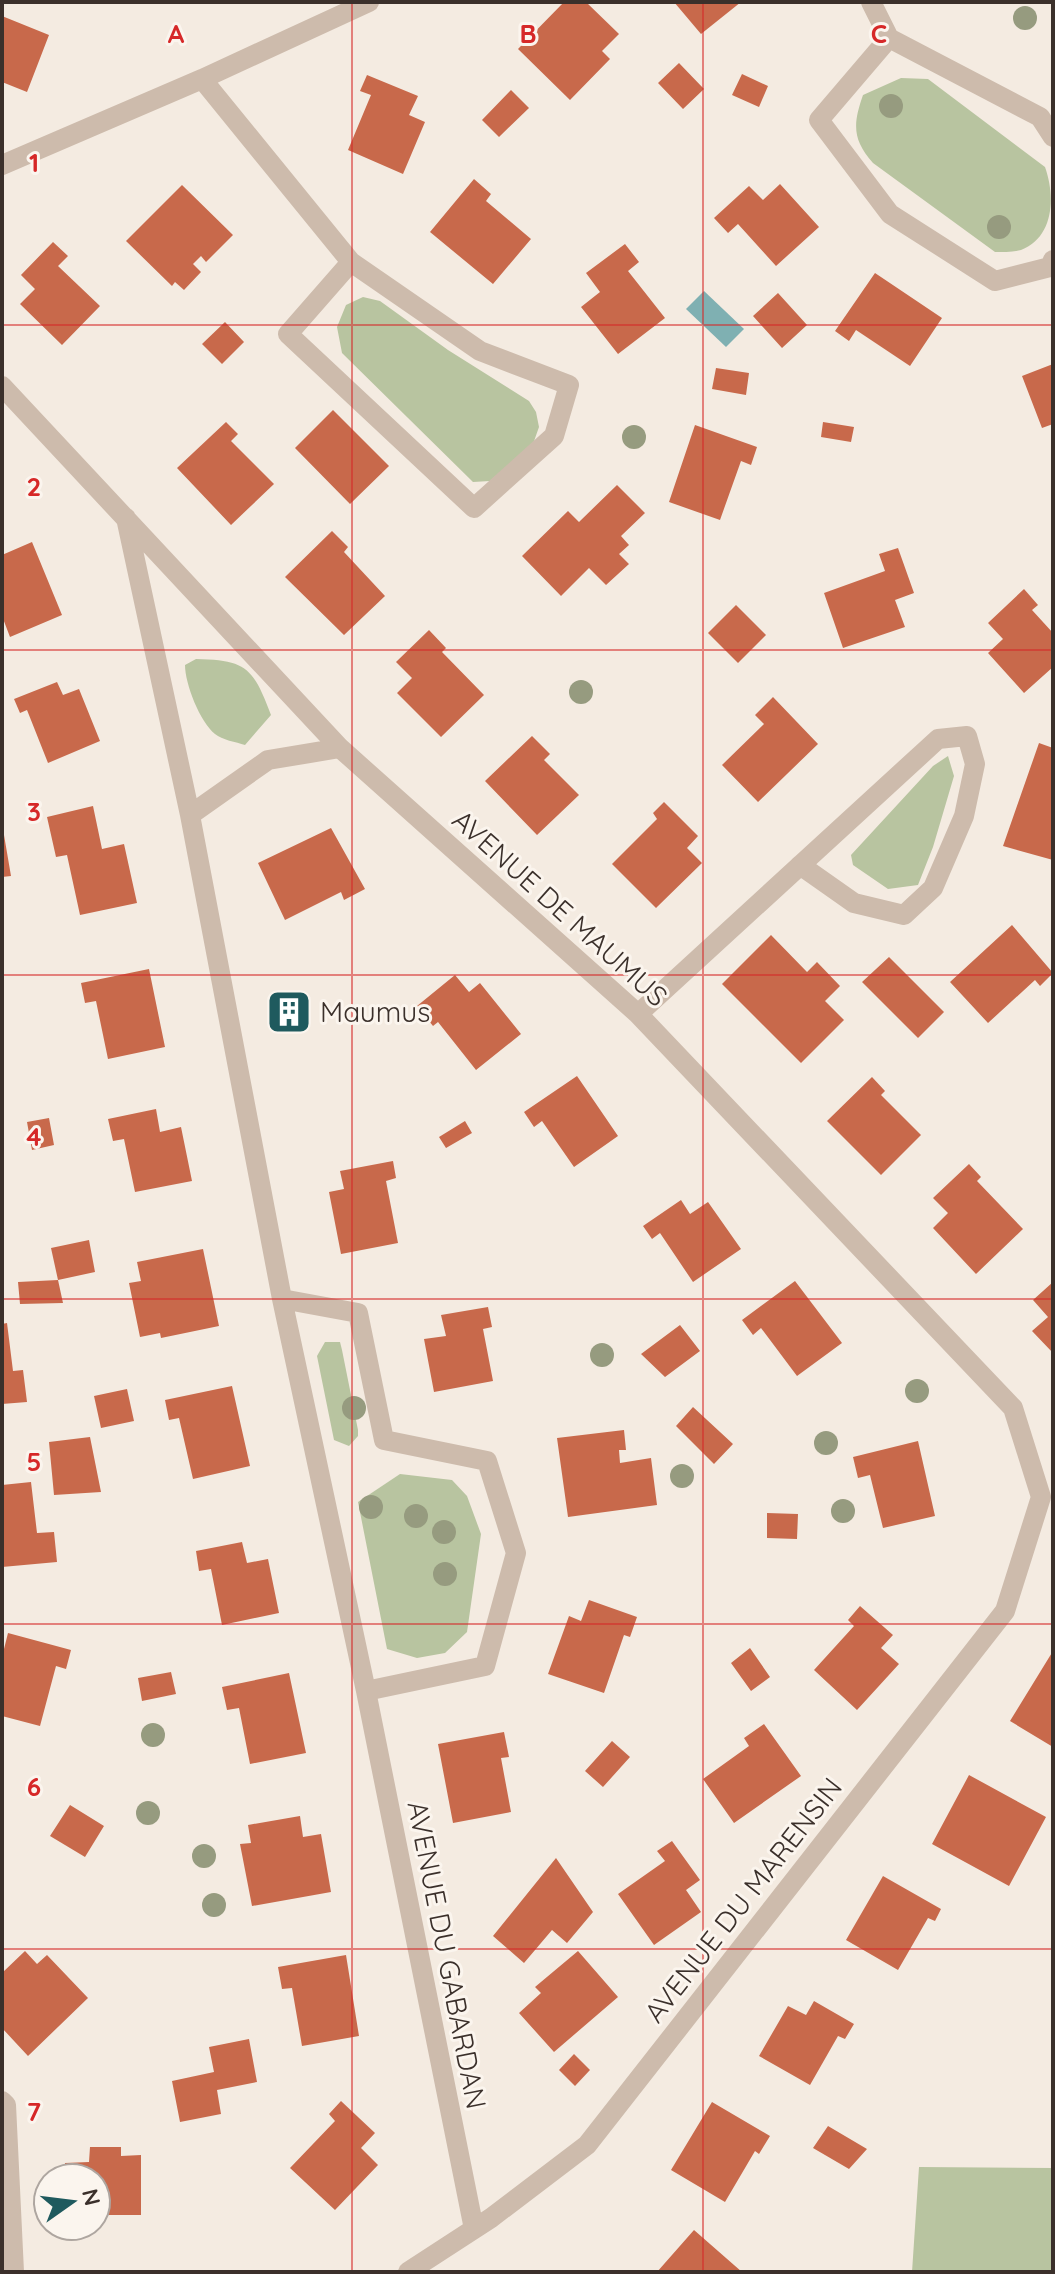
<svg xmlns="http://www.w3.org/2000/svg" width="1055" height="2274" font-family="Quicksand,sans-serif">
	<rect width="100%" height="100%" fill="#f4ebe1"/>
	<path fill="#b8c4a0" d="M901,78L928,79L1045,167C1055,195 1055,237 1021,250C1013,252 1003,252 995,252L873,163C852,139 853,124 863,95Z
		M363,297L380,301L448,350L529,401L536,412L539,427L533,444L490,481L473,482L342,353L337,327L346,305Z
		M196,659C247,660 253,668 271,715L245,745C236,742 222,740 215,734C200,722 185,684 185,665Z
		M948,756L954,776L933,847L918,885L888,889L853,865L851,855L933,766Z
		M325,1342H340L342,1350L358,1430V1436L349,1446L334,1440L317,1356Z
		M400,1474L452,1480L467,1496L481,1534L467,1632L445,1653L417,1658L387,1649L358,1502Z
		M919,2167L1053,2168V2272H912Z"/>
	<path fill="#7fb0b2" d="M704,291L744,329L726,347L686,309Z"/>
	<path fill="#c8694b" d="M564,2H586L619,34L602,51L610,59L570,100L518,49Z
		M674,2H741L701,34Z
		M2,16L49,35L27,92L2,82Z
		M679,63L704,89L683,109L658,83Z
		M742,74L768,86L759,107L732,95Z
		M367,75L418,96L409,115L425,122L403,174L348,150L371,95L360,91Z
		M511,90L529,108L499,137L482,120Z
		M474,179L491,194L486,201L531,239L493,284L430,232Z
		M780,184L819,227L776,266L738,224L728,233L714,218L749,186L763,200Z
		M182,185L233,235L206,262L201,256L193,264L201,272L184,290L175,282L172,286L126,241Z
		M53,242L68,256L58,266L100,306L62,345L20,304L35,289L21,275Z
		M625,244L639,262L628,271L665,318L618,354L581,307L600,292L586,273Z
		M875,273L942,318L910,366L856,330L849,341L835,331Z
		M778,293L807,325L782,348L753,316Z
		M225,322L244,342L222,364L202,344Z
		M1053,364V424L1042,428L1022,376Z
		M716,368L749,373L746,395L712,389Z
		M333,410L389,466L350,504L295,448Z
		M226,422L238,434L231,441L274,484L231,525L177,468Z
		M823,422L854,427L851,442L821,437Z
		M695,425L757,447L751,465L741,461L720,520L669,502Z
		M617,485L645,513L621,536L629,545L619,554L629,564L606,585L589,568L561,596L522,556L568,511L579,522Z
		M332,531L348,547L344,552L385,596L344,635L285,577Z
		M32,542L62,615L10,637L2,616V555Z
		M898,548L914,593L895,600L905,627L843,648L824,593L885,571L879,554Z
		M1024,589L1038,605L1032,610L1053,633V667L1024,693L988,653L1003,639L988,623Z
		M736,605L766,635L738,663L708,633Z
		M429,630L446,648L442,652L484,695L441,737L397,693L412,678L396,662Z
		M57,682L63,695L79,689L100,741L48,763L27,710L20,713L14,699Z
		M773,697L818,744L758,802L722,765L764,724L755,715Z
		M532,736L550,754L544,760L579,795L537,835L485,781Z
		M1039,743L1053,748V860L1003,846Z
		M664,802L698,836L687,848L702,863L656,908L612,864L657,819L653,813Z
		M93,806L102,849L124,844L137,903L80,915L67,855L56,857L47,817Z
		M331,828L365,889L344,900L341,892L285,920L258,863Z
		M4,835L11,876L2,877V836Z
		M1012,925L1053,973L1040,986L1035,980L988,1023L950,982Z
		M771,935L807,972L817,962L840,986L825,1001L844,1020L801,1063L722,984Z
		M889,957L944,1012L918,1038L862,982Z
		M149,969L165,1047L108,1059L96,1001L85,1003L81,983Z
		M455,975L469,992L480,983L521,1034L476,1070L438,1022L433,1026L417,1006Z
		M298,999L302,1020L281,1025L276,1004Z
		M577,1076L618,1136L574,1167L542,1121L534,1127L524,1112Z
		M872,1077L885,1091L881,1095L921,1135L881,1175L827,1121Z
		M156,1109L160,1132L181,1127L192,1181L135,1192L124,1139L113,1141L108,1119Z
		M49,1118L54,1145L32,1150L27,1122Z
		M465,1121L472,1133L446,1148L439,1137Z
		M393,1161L396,1178L386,1181L398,1243L341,1254L329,1192L344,1189L340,1171Z
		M969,1164L981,1177L977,1181L1023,1229L976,1274L933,1228L948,1213L933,1198Z
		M681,1200L690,1214L708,1202L741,1249L693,1282L660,1233L652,1239L643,1226Z
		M89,1240L95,1272L58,1280L51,1248Z
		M203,1249L219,1326L161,1338L160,1333L140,1337L129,1283L141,1281L137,1262Z
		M58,1280L63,1303L20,1304L18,1282Z
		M795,1281L842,1343L797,1376L761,1328L753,1335L742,1320Z
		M1053,1282V1353L1032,1331L1048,1317L1033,1300Z
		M488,1307L492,1327L483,1329L493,1381L434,1392L424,1339L446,1336L441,1315Z
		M7,1323L13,1371L23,1370L27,1402L2,1404V1324Z
		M680,1325L700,1351L665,1377L641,1354Z
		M232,1386L250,1466L193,1479L179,1418L169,1420L165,1400Z
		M127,1389L134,1421L101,1428L94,1396Z
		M693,1407L733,1444L714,1464L676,1426Z
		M624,1430L626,1450H619L620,1463L651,1458L657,1505L568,1517L557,1438Z
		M90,1437L101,1492L54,1495L49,1442Z
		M918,1441L935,1516L883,1528L870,1475L858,1478L853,1457Z
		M31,1482L37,1533L54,1532L57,1562L2,1567V1485Z
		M767,1513L798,1514L797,1539L767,1538Z
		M242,1542L247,1563L268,1559L279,1613L222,1625L211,1569L199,1571L196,1551Z
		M589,1600L637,1617L630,1637L624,1635L604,1693L548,1674L569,1616L581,1621Z
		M860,1606L893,1635L881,1648L899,1664L857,1710L814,1670L854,1626L848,1620Z
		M8,1633L71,1650L66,1669L56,1666L40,1726L2,1716V1657Z
		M750,1648L770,1677L751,1691L731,1663Z
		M1053,1651V1747L1010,1721Z
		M171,1672L176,1694L142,1701L138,1678Z
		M289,1673L306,1753L250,1764L239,1708L227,1710L222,1687Z
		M764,1724L801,1776L734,1823L703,1779L749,1746L744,1738Z
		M504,1732L509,1757L501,1758L511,1812L453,1823L438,1744Z
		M612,1741L630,1757L603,1787L585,1771Z
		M969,1775L1046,1817L1009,1886L932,1844Z
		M70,1805L104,1826L85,1857L50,1836Z
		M300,1816L303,1837L321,1834L331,1892L252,1906L240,1844L251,1843L248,1825Z
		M672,1841L700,1880L686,1890L701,1912L654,1945L618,1894L665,1861L657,1851Z
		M556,1858L593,1912L567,1943L552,1930L524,1963L493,1936Z
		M883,1876L941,1909L935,1921L928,1918L898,1970L846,1940Z
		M25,1951L37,1964L47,1955L88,1998L28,2056L2,2028V1973Z
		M578,1951L618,1997L554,2052L519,2013L541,1993L535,1987Z
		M346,1955L359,2036L302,2046L292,1988L282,1989L278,1967Z
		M814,2001L854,2024L845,2039L838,2036L810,2085L759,2056L788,2006L806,2015Z
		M249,2039L257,2082L217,2090L221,2114L180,2122L172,2081L214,2072L209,2047Z
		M574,2054L590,2070L575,2086L559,2070Z
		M341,2101L375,2133L361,2148L378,2165L335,2210L290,2168L335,2121L329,2114Z
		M712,2102L770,2136L759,2154L755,2151L725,2202L671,2170Z
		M828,2126L867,2149L849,2169L813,2148Z
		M90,2147H121V2156L141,2155V2215H96V2178H65V2163L89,2162Z
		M694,2230L742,2272H657Z"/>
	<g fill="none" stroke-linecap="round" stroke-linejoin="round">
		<path stroke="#cdbbac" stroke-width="20" d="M871,2L889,38L1040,117L1053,137
			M889,38L819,120L890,214L995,281L1050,267L1053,260
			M202,79L351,262L480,351L569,385L554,436L474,508L288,334L351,262
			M2,165L202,79L369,2
			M2,386L340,748L638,1014L1013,1408L1041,1497
			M126,518L190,815L282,1299L366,1691L474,2229
			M190,815L268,760L340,748
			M638,1014L938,739L967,736L975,764L964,816L933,888L904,915L854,903L800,865
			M282,1299L358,1313L384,1440L487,1461L516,1553L485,1666L366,1691
			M2,2101L6,2105L14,2272
			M408,2272L491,2218L587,2145L1005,1611L1041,1497"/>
	</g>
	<g fill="#969b7f">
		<circle cx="1025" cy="18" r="12"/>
		<circle cx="891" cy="106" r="12"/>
		<circle cx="999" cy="227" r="12"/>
		<circle cx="634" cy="437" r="12"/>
		<circle cx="581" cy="692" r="12"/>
		<circle cx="602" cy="1355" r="12"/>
		<circle cx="917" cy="1391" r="12"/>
		<circle cx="354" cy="1408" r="12"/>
		<circle cx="826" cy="1443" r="12"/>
		<circle cx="682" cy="1476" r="12"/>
		<circle cx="371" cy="1507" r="12"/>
		<circle cx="843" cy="1511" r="12"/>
		<circle cx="416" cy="1516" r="12"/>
		<circle cx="444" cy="1532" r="12"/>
		<circle cx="445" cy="1574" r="12"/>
		<circle cx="153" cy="1735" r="12"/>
		<circle cx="148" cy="1813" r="12"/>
		<circle cx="204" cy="1856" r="12"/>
		<circle cx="214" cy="1905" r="12"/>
	</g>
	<path fill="none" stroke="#d62828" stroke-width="2" stroke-opacity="0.55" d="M352,2V2272M703,2V2272M2,325H1053M2,650H1053M2,975H1053M2,1299H1053M2,1624H1053M2,1949H1053"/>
	<defs>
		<g id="building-square" transform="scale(2.3)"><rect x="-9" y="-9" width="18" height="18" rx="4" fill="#1f5a5e" stroke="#fbf5ee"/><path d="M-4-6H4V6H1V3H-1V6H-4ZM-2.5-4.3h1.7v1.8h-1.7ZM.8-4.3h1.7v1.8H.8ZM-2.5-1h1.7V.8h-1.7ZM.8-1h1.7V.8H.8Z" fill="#fff"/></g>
	</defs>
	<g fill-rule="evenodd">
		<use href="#building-square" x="289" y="1012"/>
	</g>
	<g text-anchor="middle" stroke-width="6" stroke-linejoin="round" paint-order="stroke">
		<g font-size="28" fill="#3b302b" stroke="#fbf5ee">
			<text transform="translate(560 908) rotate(42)" y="10">AVENUE DE MAUMUS</text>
			<text transform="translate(743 1900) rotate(-52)" y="10">AVENUE DU MARENSIN</text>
			<text transform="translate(447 1955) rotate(79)" y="10">AVENUE DU GABARDAN</text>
		</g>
		<g font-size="28" fill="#3b302b" stroke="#fbf5ee" text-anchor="start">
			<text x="320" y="1022">Maumus</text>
		</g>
	</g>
	<g font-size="26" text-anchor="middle" font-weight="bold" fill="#d62828" stroke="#fbf5ee" stroke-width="6" stroke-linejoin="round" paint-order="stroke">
		<text x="176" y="43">A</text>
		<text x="528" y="43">B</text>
		<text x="879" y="43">C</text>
		<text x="34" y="172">1</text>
		<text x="34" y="496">2</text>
		<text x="34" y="821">3</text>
		<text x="34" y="1146">4</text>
		<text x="34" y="1471">5</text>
		<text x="34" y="1796">6</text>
		<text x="34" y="2121">7</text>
	</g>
	<rect width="1055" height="2274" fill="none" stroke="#3b302b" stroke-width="8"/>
	<g transform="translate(72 2202) rotate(76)"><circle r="38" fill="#fbf5ee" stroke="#aea6a0" stroke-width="2"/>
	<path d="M0-6L14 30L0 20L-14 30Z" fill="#1f5a5e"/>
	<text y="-12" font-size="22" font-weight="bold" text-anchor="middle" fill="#3b302b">N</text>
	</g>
</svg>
